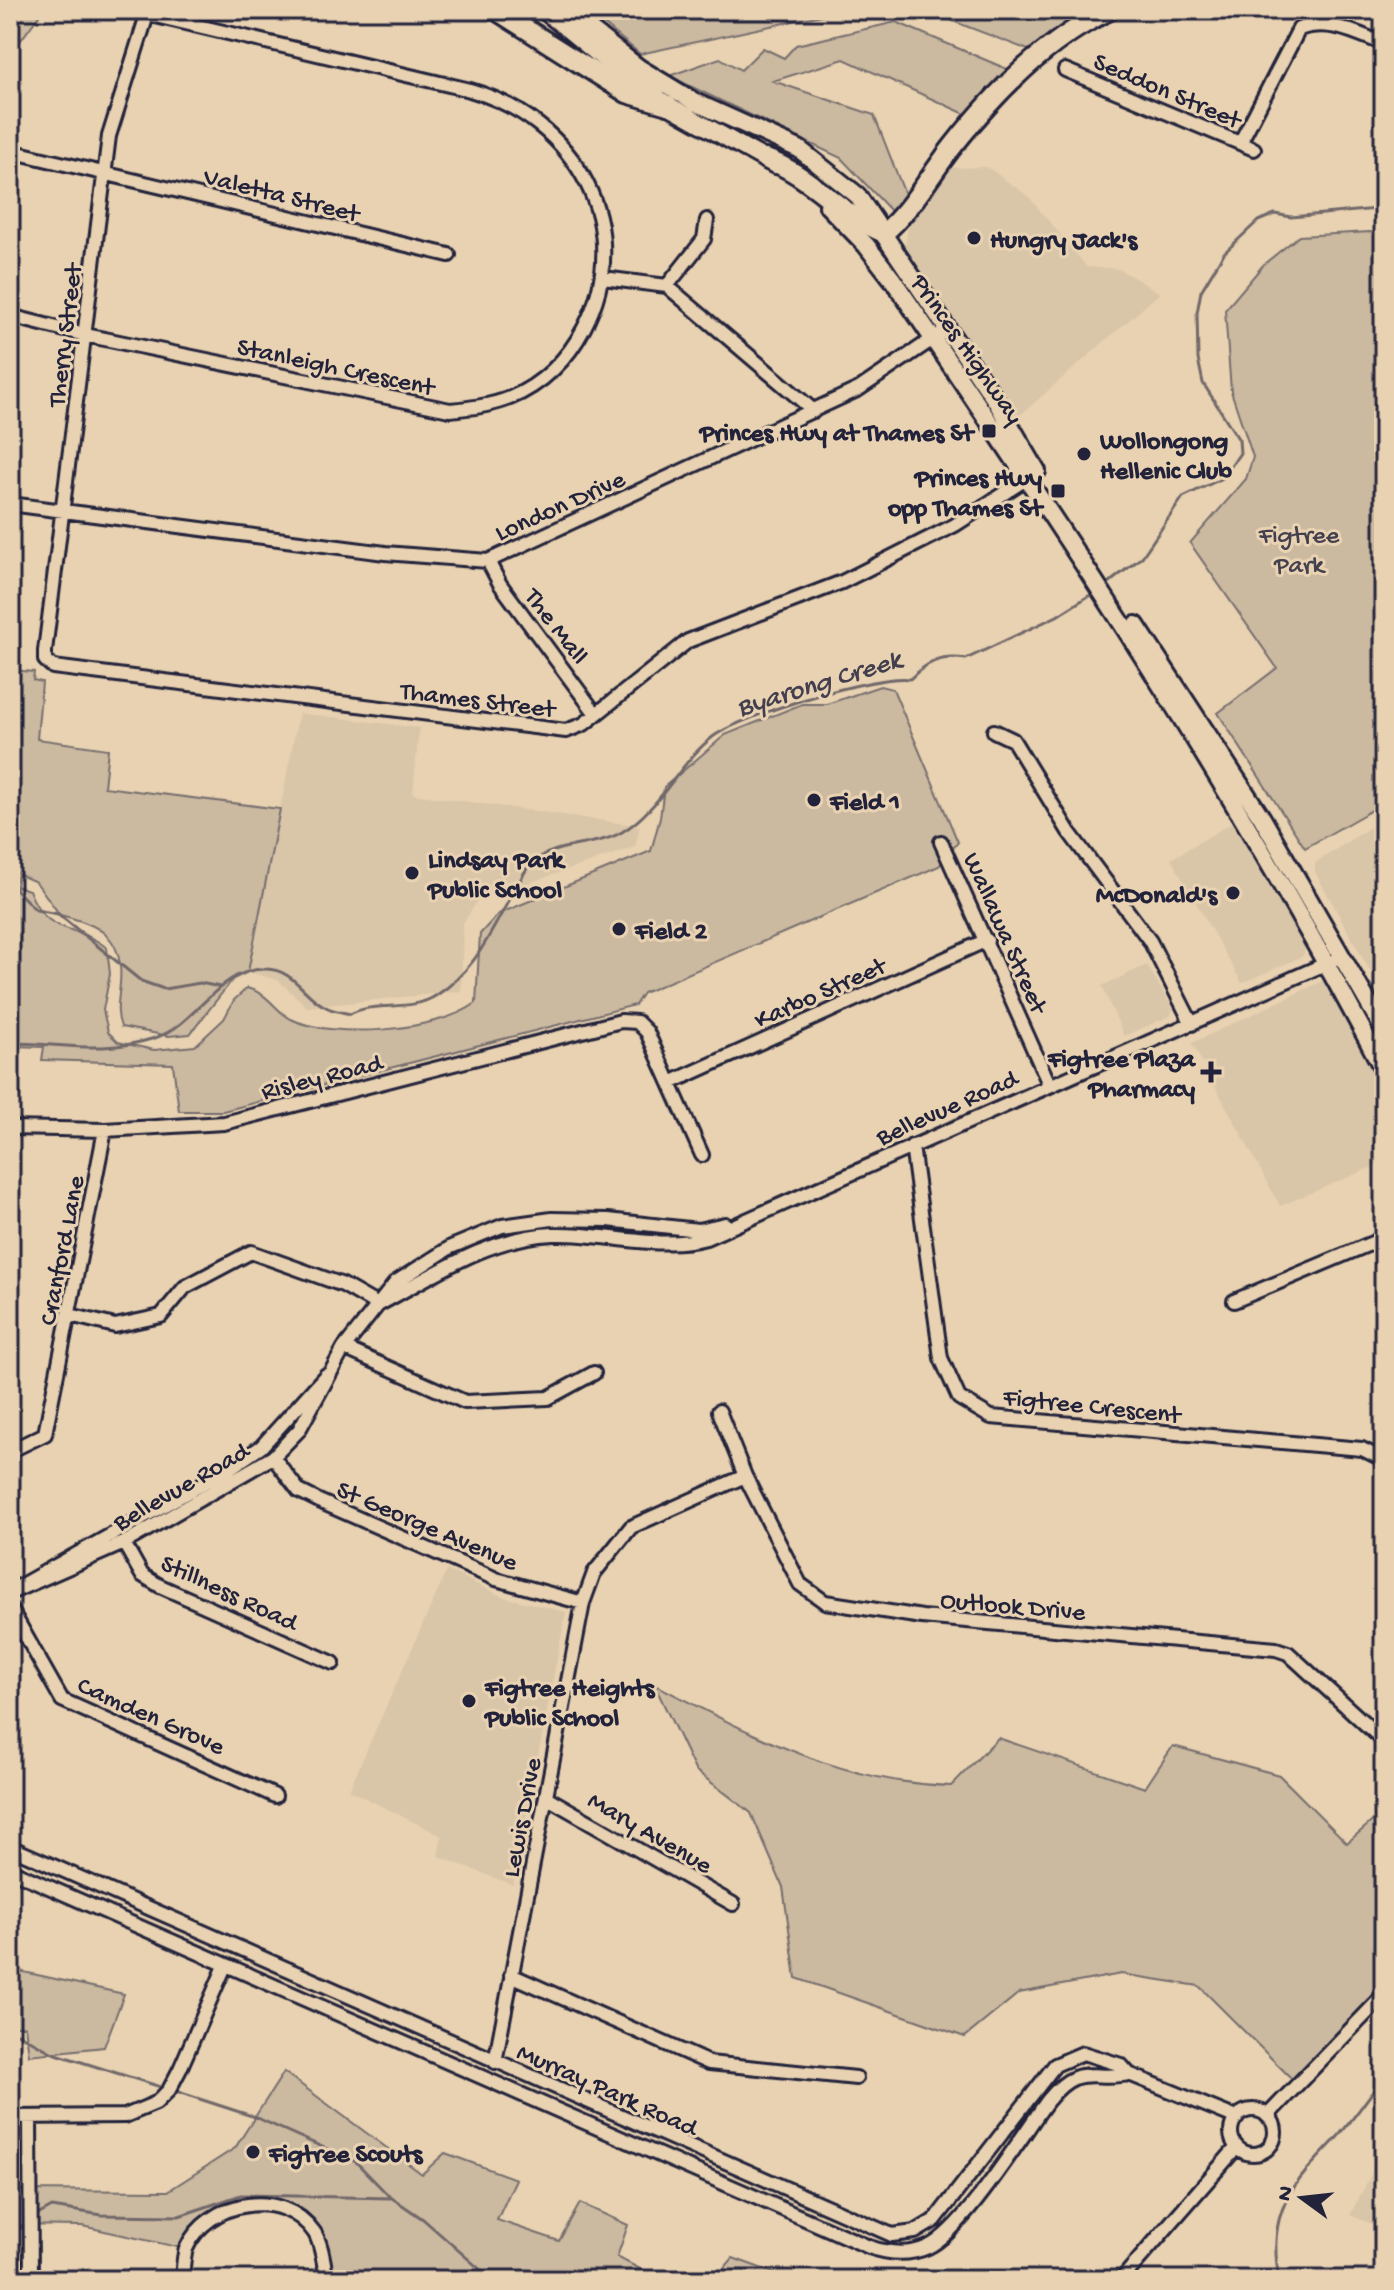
<svg xmlns="http://www.w3.org/2000/svg" width="1394" height="2290" font-family="'Gochi Hand',sans-serif">
	<rect width="100%" height="100%" fill="#e8d2b1"/>
	<filter id="ink" filterUnits="userSpaceOnUse"><feTurbulence type="fractalNoise" baseFrequency=".0125" numOctaves="2"/><feDisplacementMap in="SourceGraphic" scale="16" xChannelSelector="R" yChannelSelector="G"/><feConvolveMatrix kernelMatrix="1 2 1 2 8 2 1 2 1" color-interpolation-filters="sRGB"/></filter>
	<g filter="url(#ink)">
		<path fill="#d9c5a8" d="M987,167L1028,196L1087,267L1119,269L1160,293L1019,416L905,246L908,228L951,168Z
			M299,713L419,728L413,794L640,826L635,847L478,900L463,923L461,991L307,1007L278,980L248,972Z
			M1384,818V996L1315,872V863Z
			M1233,822L1305,948L1303,956L1242,983L1171,859Z
			M1147,965L1173,1009L1170,1016L1124,1036L1102,986Z
			M1327,979L1384,1096V1162L1280,1206L1192,1043Z
			M447,1570L504,1597L566,1612L513,1885L438,1856L442,1836L349,1790Z
			M1384,2150V2229L1350,2215Z"/>
		<path fill="#cbb9a0" stroke="#766e6e" stroke-width="2" d="M10,10H43L10,55Z
			M587,10H845L640,54Z
			M924,10H1103L1036,53Z
			M896,22L1014,72L974,118L844,59L773,81L874,115L906,197L892,212L841,158L669,76L720,58L741,70L763,48L784,58L796,45Z
			M1370,232L1384,234V803L1305,848L1218,713L1277,668L1190,543L1246,479L1253,457L1231,391L1225,310L1264,264L1299,236Z
			M10,670L34,672L33,680L42,682L37,739L108,749L104,787L280,809L248,972L233,979L190,1034L169,1036L121,1027C115,1011 119,999 120,983C124,936 100,925 60,915L36,882L18,874L16,886L29,890C48,939 74,921 107,948L110,974L103,1010L108,1032L118,1042L154,1050L195,1046L224,1019L234,1000L247,988C270,994 273,1009 291,1019C332,1040 440,1031 476,1003L480,934L498,914L651,851L660,818L664,787L725,735L802,704H827L880,686L893,689L958,842L939,866L643,993L635,1005L223,1111H179L173,1064L42,1060L44,1047L10,1046Z
			M654,1684C750,1734 840,1783 951,1786L998,1738L1145,1788L1173,1746L1279,1775L1347,1843L1384,1811V1995L1298,2085L1199,1986L1121,1974L1019,1993L965,2037L796,1978L783,1887L751,1813L695,1770Z
			M10,1969L124,1994L104,2047L29,2055L25,2026H10Z
			M284,2072L422,2174L445,2153L516,2179L497,2220L559,2241L580,2203L628,2225L617,2257L661,2280H388L389,2275L327,2280L315,2233L284,2206L246,2203L207,2221L186,2249L82,2226L10,2225V2190L168,2191L235,2148Z
			M733,2258L793,2280H714Z"/>
		<g fill="none" stroke-linecap="round" stroke-linejoin="round">
			<path stroke="#71686a" stroke-width="3" d="M1105,586L1142,557L1183,497L1223,478L1240,453L1239,440L1203,383L1198,359L1197,313L1201,291L1224,253L1258,221L1275,214L1291,217L1377,209L1384,213
				M10,884L36,910L58,914L141,981L164,989L200,983L220,987
				M10,1043C63,1043 101,1055 155,1038C198,1024 217,968 266,969C294,969 304,997 326,1007C333,1011 342,1012 350,1014C377,1000 410,1013 437,995C479,967 490,931 515,890C520,882 524,870 531,864C556,841 595,848 622,832C661,809 678,763 714,736C743,715 876,674 910,679C927,662 941,655 966,659L1057,616L1095,592
				M10,2029L53,2053L161,2087
				M178,2092L255,2117L356,2162L390,2197
				M34,2217L52,2207L102,2215L179,2216L241,2195L392,2198L423,2219L492,2280
				M10,2238L28,2221
				M1279,2280C1267,2211 1290,2187 1335,2140C1353,2120 1368,2098 1384,2076"/>
			<g stroke="#22223b" stroke-width="18">
				<path id="minor" d="M147,15L109,136L45,651V660L53,667L566,731L584,724L688,641L842,582L955,525L1029,477
					M1065,70L1254,149
					M1240,143L1299,29C1329,18 1356,33 1384,44
					M10,151L449,255
					M603,278L667,286L814,411
					M667,286L704,239L707,220
					M10,316L85,335L450,410C470,408 490,406 510,398C542,385 568,359 584,328C637,227 575,120 470,90L130,10
					M10,504L385,553L488,561L859,389L946,330
					M488,561L500,584L596,714
					M994,731L1013,740L1069,832L1150,941L1192,1024
					M941,842L1049,1084
					M670,1083L987,940
					M10,1128L105,1130L224,1123L621,1021L637,1022L647,1032L702,1155
					M912,1146L941,1358L959,1398L991,1417L1362,1449L1384,1460
					M1234,1301L1384,1238
					M378,1305C434,1275 488,1237 553,1234C603,1232 658,1251 706,1238L1332,961
					M70,1315L115,1326L161,1316L185,1287L251,1252L343,1285L378,1305
					M344,1348L465,1402L548,1398L594,1373
					M719,1411L745,1476L800,1584L825,1602L922,1617L1276,1649L1288,1653L1384,1741
					M10,1451L45,1434L105,1130
					M273,1457L299,1491L321,1502L496,1579L583,1603
					M124,1543L142,1575L160,1586L333,1663
					M18,1587L227,1470L261,1447L326,1375
					M10,1593L124,1543L273,1457L299,1430L344,1348L396,1282L451,1247L502,1226L552,1219L608,1220L698,1230L725,1224
					M10,1608L62,1700L275,1796
					M546,1797L733,1904
					M10,1847L892,2235L915,2232L935,2220L1055,2065L1083,2053L1121,2065L1129,2074L1237,2118
					M10,1870L869,2247C889,2254 908,2256 928,2247C964,2230 1022,2135 1048,2100C1079,2062 1091,2081 1129,2074
					M511,1975L709,2063L856,2078
					M495,2062L583,1603L594,1573L631,1527L745,1476
					M1231 2132a22 22 0 1 1 44 0a22 22 0 1 1-44 0Z
					M1267,2116L1384,1995
					M10,2117L125,2116L156,2103L169,2090L180,2069L225,1966
					M30,2117L31,2280
					M10,2279L31,2276
					M182,2280C183,2271 183,2258 186,2249C207,2200 283,2187 314,2232C322,2243 324,2266 327,2280
					M1121,2280L1237,2147"/>
			</g>
			<g stroke="#22223b" stroke-width="22">
				<path id="major" d="M544,10L609,63L666,104L775,165
					M565,10L639,68L695,102L799,149L857,195L996,401L1037,471
					M828,206L866,245L893,280C1068,536 1240,795 1384,1071
					M1136,625L1262,818L1384,1030"/>
			</g>
			<g stroke="#22223b" stroke-width="24">
				<path id="highway" d="M496,10L627,93L668,105
					M766,159C811,175 840,215 884,233C912,209 930,175 953,146C996,92 1046,40 1110,10"/>
			</g>
			<use href="#minor" stroke="#e8d2b1" stroke-width="12"/>
			<use href="#major" stroke="#e8d2b1" stroke-width="16"/>
			<use href="#highway" stroke="#e8d2b1" stroke-width="18"/>
		</g>
	</g>
	<g fill="#22223b" stroke="#e8d2b1" stroke-width="3">
		<circle cx="974" cy="238" r="8"/>
		<rect x="981" y="423" width="16" height="16" rx="4"/>
		<circle cx="1084" cy="454" r="8"/>
		<rect x="1050" y="483" width="16" height="16" rx="4"/>
		<circle cx="814" cy="800" r="8"/>
		<circle cx="412" cy="873" r="8"/>
		<circle cx="1233" cy="893" r="8"/>
		<circle cx="619" cy="929" r="8"/>
		<path d="M1207 1060h8v8h8v8h-8v8h-8v-8h-8v-8h8z"/>
		<circle cx="469" cy="1701" r="8"/>
		<circle cx="253" cy="2152" r="8"/>
	</g>
	<g text-anchor="middle" stroke-width="6" stroke-linejoin="round" paint-order="stroke">
		<g font-size="26" fill="#22223b" stroke="#e8d2b1">
			<text transform="translate(1168 89) rotate(23)" y="9">Seddon Street</text>
			<text transform="translate(282 193) rotate(14)" y="9">Valetta Street</text>
			<text transform="translate(63 335) rotate(-83)" y="9">Therry Street</text>
			<text transform="translate(969 348) rotate(55)" y="9">Princes Highway</text>
			<text transform="translate(336 365) rotate(12)" y="9">Stanleigh Crescent</text>
			<text transform="translate(559 504) rotate(-24)" y="9">London Drive</text>
			<text transform="translate(558 625) rotate(53)" y="9">The Mall</text>
			<text transform="translate(478 698) rotate(7)" y="9">Thames Street</text>
			<text transform="translate(1007 932) rotate(66)" y="9">Wallawa Street</text>
			<text transform="translate(819 991) rotate(-24)" y="9">Karbo Street</text>
			<text transform="translate(321 1075) rotate(-14)" y="9">Risley Road</text>
			<text transform="translate(946 1106) rotate(-24)" y="9">Bellevue Road</text>
			<text transform="translate(60 1250) rotate(-79)" y="9">Cranford Lane</text>
			<text transform="translate(1092 1404) rotate(6)" y="9">Figtree Crescent</text>
			<text transform="translate(180 1485) rotate(-30)" y="9">Bellevue Road</text>
			<text transform="translate(428 1524) rotate(23)" y="9">St George Avenue</text>
			<text transform="translate(230 1591) rotate(25)" y="9">Stillness Road</text>
			<text transform="translate(1013 1604) rotate(5)" y="9">Outlook Drive</text>
			<text transform="translate(152 1714) rotate(24)" y="9">Camden Grove</text>
			<text transform="translate(520 1817) rotate(-79)" y="9">Lewis Drive</text>
			<text transform="translate(651 1831) rotate(30)" y="9">Mary Avenue</text>
			<text transform="translate(608 2088) rotate(24)" y="9">Murray Park Road</text>
		</g>
		<g font-size="26" font-weight="bold" fill="#22223b" stroke="#e8d2b1" text-anchor="start">
			<text x="990" y="247">Hungry Jack's</text>
			<text x="973" y="440" text-anchor="end">Princes Hwy at Thames St</text>
			<text x="1100" y="448">Wollongong<tspan x="1100" dy="30">Hellenic Club</tspan></text>
			<text x="1042" y="485" text-anchor="end">Princes Hwy<tspan x="1042" dy="30">opp Thames St</tspan></text>
			<text x="830" y="809">Field 1</text>
			<text x="428" y="867">Lindsay Park<tspan x="428" dy="30">Public School</tspan></text>
			<text x="1217" y="902" text-anchor="end">McDonald's</text>
			<text x="635" y="938">Field 2</text>
			<text x="1195" y="1066" text-anchor="end">Figtree Plaza<tspan x="1195" dy="30">Pharmacy</tspan></text>
			<text x="485" y="1695">Figtree Heights<tspan x="485" dy="30">Public School</tspan></text>
			<text x="269" y="2161">Figtree Scouts</text>
		</g>
		<g font-size="26" fill="#44404f" stroke="#e8d2b1">
			<text x="1299" y="542">Figtree<tspan x="1299" dy="30">Park</tspan></text>
		</g>
		<g font-size="28" font-style="italic" fill="#433f4e" stroke="#e8d2b1">
			<text transform="translate(818 681) rotate(-17)" y="10">Byarong Creek</text>
		</g>
	</g>
	<rect width="1394" height="2290" fill="none" stroke="#e8d2b1" stroke-width="40"/>
	<rect x="20" y="20" width="1354" height="2250" fill="none" stroke="#22223b" stroke-width="3" filter="url(#ink)"/>
	<g transform="translate(1302 2198) rotate(285)" stroke="#e8d2b1" stroke-width="6" paint-order="stroke">
	<path d="M0-6L14 30L0 20L-14 30Z" fill="#22223b"/>
	<text y="-12" font-size="22" font-weight="bold" text-anchor="middle" fill="#22223b">N</text>
	</g>
</svg>
